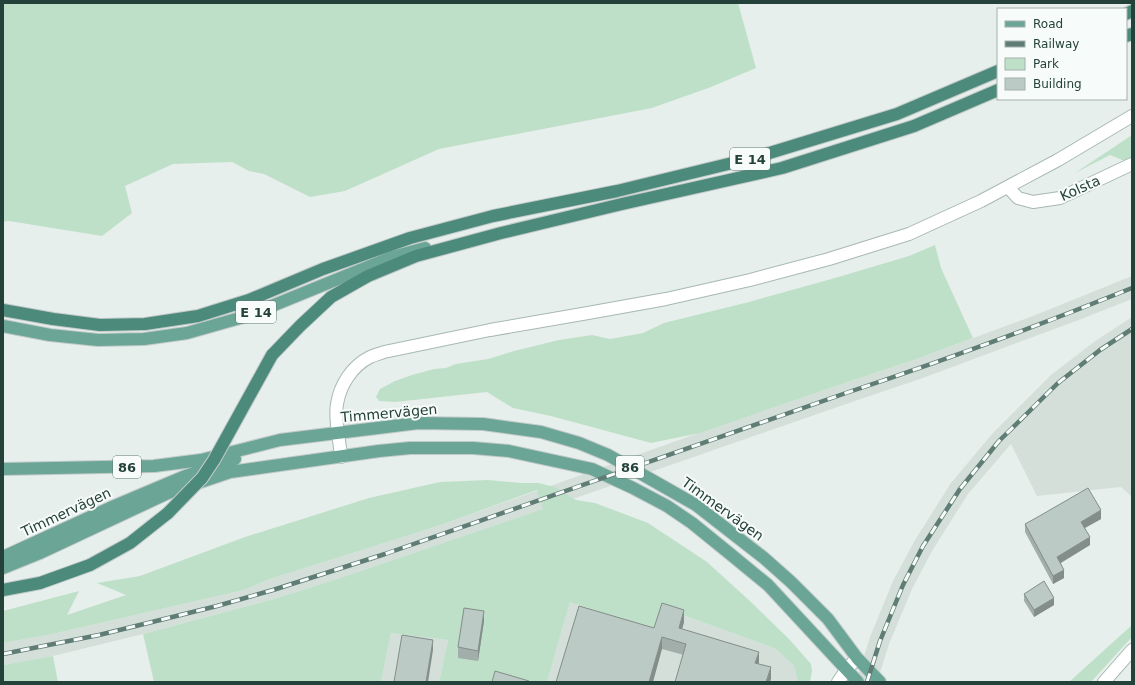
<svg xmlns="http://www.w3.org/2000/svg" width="1135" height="685" font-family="'DejaVu Sans',sans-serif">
	<rect width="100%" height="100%" fill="#e6efeb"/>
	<path fill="#d4dfda" d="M1132,276V299L1084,318L920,379L849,403L544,509L337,579L274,599L143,634L53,656L3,665V643L48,635L244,590L270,579L435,527L693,435L842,384L914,360L1033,316Z
		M1132,317V497L1121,487L1037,496L1011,444L968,494L932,551L912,589L889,644L877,682H856L870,637L893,581L915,540L951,483L992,434L1051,375L1094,342Z
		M570,602L653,631L661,607L776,649L794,666L798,682H547Z
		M391,633L448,640L439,682H381Z"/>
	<path fill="#bfe0c8" d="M3,3H738L756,68L711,87L652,108L439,149L345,191L310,197L264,174L249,171L232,162L173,164L125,186L132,213L102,236L9,221L3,222Z
		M1132,135V164L1110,155L1075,173Z
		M935,245L941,268L973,338L914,360L842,384L700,433L651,443L551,416L513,408L487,392L395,402L379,401L376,397L380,389L395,381L412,375L434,369L446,368L456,364L488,359L514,351L559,340L592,335L610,339L643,333L664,323L749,302L835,278L909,256Z
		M488,480L521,483H538L555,487L576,500L595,503L648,523L707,562L751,602L789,639L811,664L812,671L810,682H798L794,666L776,649L661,607L654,631L570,602L547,682H439L448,640L391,633L381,682H154L143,634L274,599L337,579L543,509L537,490L435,527L270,579L244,590L48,635L3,643V611L79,591L67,615L126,595L97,583L140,576L245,537L369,498L440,482Z
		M1132,625V637L1091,682H1069Z
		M53,656L58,682H3V665Z"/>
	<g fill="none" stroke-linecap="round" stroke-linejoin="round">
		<g stroke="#a8b8b2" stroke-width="14">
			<path id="minor" d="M1008,187L1018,198L1033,202L1060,198L1132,164
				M341,457C340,442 334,418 337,404C340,385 352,366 370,357C374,355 379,354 384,352L490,330L588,313L666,299L750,280L829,259L909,234L981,201L1058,160L1132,116
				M838,682L847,669L857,658
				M1104,682L1132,650"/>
		</g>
		<g stroke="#c2cac8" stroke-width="14">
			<path id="primary" d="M3,326L50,335L98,340L144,339L187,333L247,316L392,257L425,248
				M3,469L154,466L201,460L280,440L418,423L483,424L541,432L579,443L608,455L696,505L764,558L791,582L828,619L857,658L880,682
				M3,557L112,507L183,477L235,459
				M3,568L40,553L168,493L230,472L379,451L410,448H473L509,451L592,469L633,488L667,506L692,523L729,553L768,585L858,682"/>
		</g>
		<g stroke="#c2cac8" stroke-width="14">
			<path id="trunk" d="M1126,14L1132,11
				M1126,36L1132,34
				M3,310L53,319L100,325L145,324L198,316L249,300L323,269L410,238L493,216L617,191L753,158L897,114L998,71
				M272,355L300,326L331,297L368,276L416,256L501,233L622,204L782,168L914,126L998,90
				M3,590L40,583L90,565L130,543L168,513"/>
		</g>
		<use href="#minor" stroke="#fff" stroke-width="12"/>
		<use href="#primary" stroke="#6aa596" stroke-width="12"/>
		<use href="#trunk" stroke="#4c8a7c" stroke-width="12"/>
		<g stroke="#5f7d75" stroke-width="4.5">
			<path id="rail" d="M3,654L99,635L148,623L217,606L273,590L385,554L846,393C942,361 1038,326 1132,288
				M867,682L880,641L903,585L923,546L960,489L999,441L1058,383L1100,350L1132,329"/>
		</g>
		<use href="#rail" stroke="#f7fbf9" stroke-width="3" stroke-dasharray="9" stroke-linecap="butt"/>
		<g stroke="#c2cac8" stroke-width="14" stroke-linecap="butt">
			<path id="trunk-bridge" d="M168,513L202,478L214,460L272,355"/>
		</g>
		<use href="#trunk-bridge" stroke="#4c8a7c" stroke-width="12"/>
	</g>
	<path fill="#a1aea9" d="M1101,519L1085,528L1090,545L1061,563L1064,578L1053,584L1025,532V524Z
		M1024,594L1054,605L1034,617L1024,601Z
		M484,621L478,661L458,658V647Z
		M684,622L682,629L759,664L771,679L662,649L654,628Z"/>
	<path fill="#838d89" d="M1101,510V519L1081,530V522Z
		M1090,537V545L1057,565V557Z
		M1064,570V578L1053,584V576Z
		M1054,598V605L1034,617V610Z
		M684,610V622L679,640V628Z
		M484,611V621L478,661V651Z
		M662,637V649L653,682H649Z
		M433,640V650L428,682H426Z
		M759,652V664L755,663Z
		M771,667V679L770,682H766Z"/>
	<path fill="#bbcac4" stroke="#838d89" d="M1088,488L1101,510L1081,522L1090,537L1057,557L1064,570L1053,576L1025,524L1036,518Z
		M1044,581L1054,598L1034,610L1024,594Z
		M662,603L684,610L679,628L759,652L755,663L771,667L766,682H675L686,644L662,637L649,682H556L579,606L654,628Z
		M464,608L484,611L478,651L458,647Z
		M402,635L433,640L426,682H394Z
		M495,671L529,681V682H492Z"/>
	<g text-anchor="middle" stroke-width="4" stroke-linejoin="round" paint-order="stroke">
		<g fill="#f7fbf9" stroke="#637a73" stroke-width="1">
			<rect x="730" y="148" width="40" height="22" rx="3"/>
			<rect x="236" y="301" width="40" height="22" rx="3"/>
			<rect x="113" y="456" width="28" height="22" rx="3"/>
			<rect x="616" y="456" width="28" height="22" rx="3"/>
		</g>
		<g font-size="13" font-weight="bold" fill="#24423a">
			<text x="750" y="164">E 14</text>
			<text x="256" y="317">E 14</text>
			<text x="127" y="472">86</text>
			<text x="630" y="472">86</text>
		</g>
		<g font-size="14" fill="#24423a" stroke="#f7fbf9">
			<text transform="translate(1080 188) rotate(-24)" y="5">Kolsta</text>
			<text transform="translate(389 413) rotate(-5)" y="5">Timmervägen</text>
			<text transform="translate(723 509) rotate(36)" y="5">Timmervägen</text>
			<text transform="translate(66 512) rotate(-25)" y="5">Timmervägen</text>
		</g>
	</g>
	<rect width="1135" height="685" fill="none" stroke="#24423a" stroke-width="8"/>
	<rect x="997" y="8" width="130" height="92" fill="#f7fbf9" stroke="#a3b1ad"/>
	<rect x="1005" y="21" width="20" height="6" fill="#6aa596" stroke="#a3b1ad"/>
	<text x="1033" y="28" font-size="12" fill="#24423a">Road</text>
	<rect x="1005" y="41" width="20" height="6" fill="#5f7d75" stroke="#a3b1ad"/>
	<text x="1033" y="48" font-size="12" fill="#24423a">Railway</text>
	<rect x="1005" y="58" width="20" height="12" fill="#bfe0c8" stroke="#a3b1ad"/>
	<text x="1033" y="68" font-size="12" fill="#24423a">Park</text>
	<rect x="1005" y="78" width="20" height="12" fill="#bbcac4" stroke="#a3b1ad"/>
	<text x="1033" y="88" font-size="12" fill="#24423a">Building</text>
</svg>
